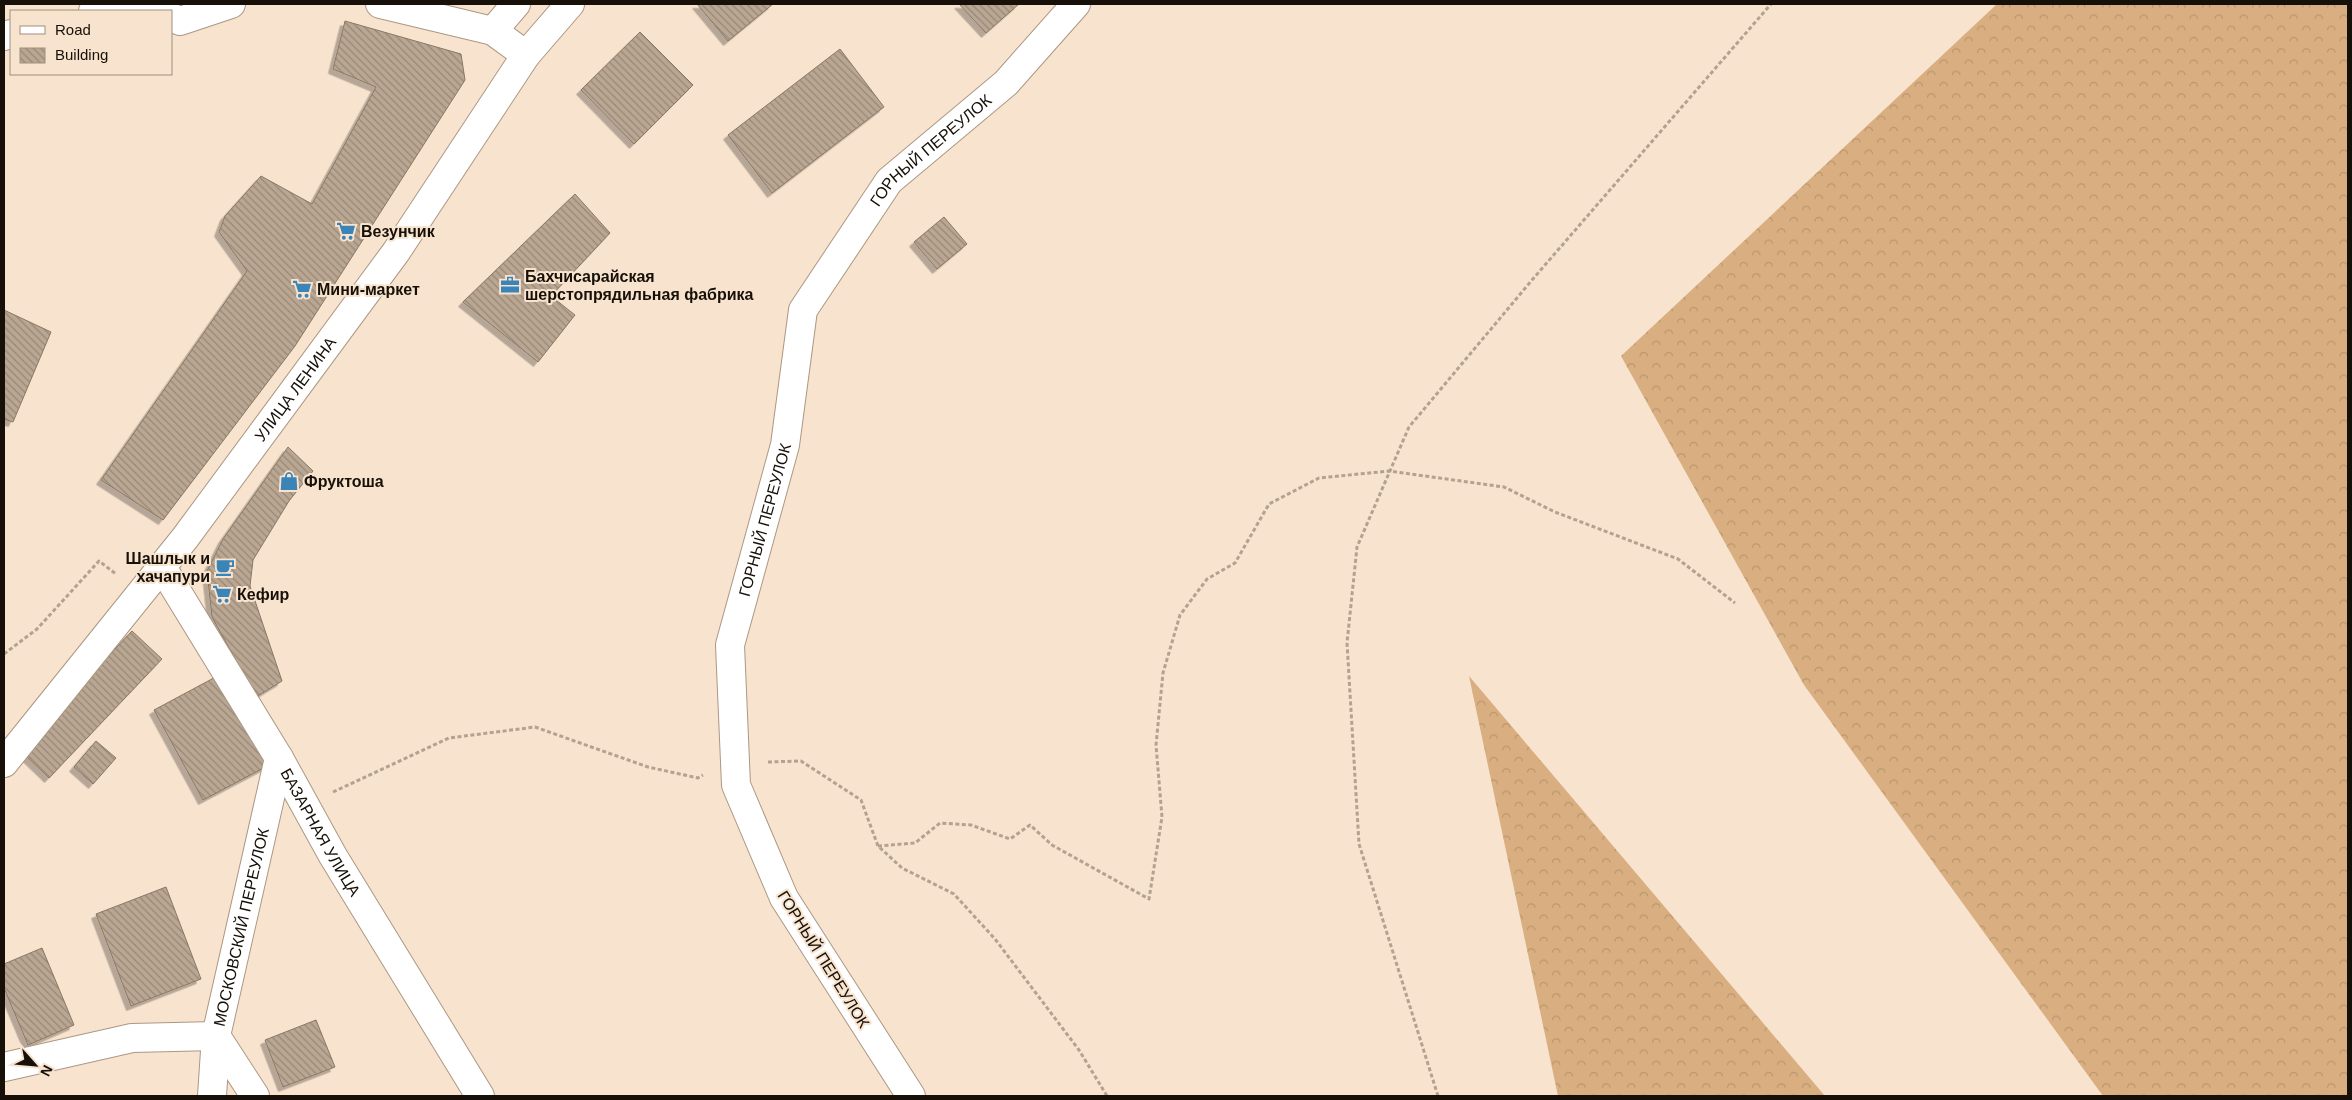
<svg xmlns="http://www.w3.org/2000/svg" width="2352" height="1100" font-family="Arial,sans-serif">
	<defs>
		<pattern id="forest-crowns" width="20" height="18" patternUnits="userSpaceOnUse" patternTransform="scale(1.25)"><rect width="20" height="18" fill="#d9af81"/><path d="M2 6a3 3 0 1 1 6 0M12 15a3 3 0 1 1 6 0" fill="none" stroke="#ba966e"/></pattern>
		<pattern id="building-back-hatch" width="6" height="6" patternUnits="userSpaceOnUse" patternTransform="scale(1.25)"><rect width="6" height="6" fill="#baa793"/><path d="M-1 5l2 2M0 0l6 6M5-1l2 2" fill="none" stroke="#968776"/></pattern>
		<filter id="shadow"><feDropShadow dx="-4.5" dy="4.5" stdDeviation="0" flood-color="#0004"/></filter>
	</defs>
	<rect width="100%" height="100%" fill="#f8e3ce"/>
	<path fill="url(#forest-crowns)" d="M1997,4H2348V1096H2103L1804,685L1621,356Z
		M1469,676L1825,1096H1558Z"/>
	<path fill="url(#building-back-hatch)" stroke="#897764" filter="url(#shadow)" d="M697,4H773L728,41Z
		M959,4H1019L986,33Z
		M345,21L461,54L465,80L295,346L163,520L101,480L247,271L219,232L225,216L261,176L312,204L376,87L333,69Z
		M640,32L693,85L634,144L581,90Z
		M840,49L884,107L772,193L728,135Z
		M575,194L610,233L551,296L575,315L538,362L463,302Z
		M944,217L967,244L937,269L914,242Z
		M4,310L51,332L13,422L4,419Z
		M288,447L313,471L289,501L253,560L250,586L282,681L256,697L212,617L207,571L223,539Z
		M132,631L162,659L49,778L20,750Z
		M223,673L271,764L203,800L154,710Z
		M96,741L116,758L93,784L74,767Z
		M166,887L201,979L131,1006L96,914Z
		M42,948L74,1025L28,1045L4,988V964Z
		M316,1020L335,1067L283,1087L265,1040Z"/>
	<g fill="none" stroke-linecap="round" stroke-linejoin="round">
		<g stroke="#ab9884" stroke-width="30">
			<g id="minor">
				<path d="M142,4L158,11"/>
				<path d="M380,4L493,31L526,55"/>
				<path d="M93,11L124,4"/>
				<path d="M171,17L180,21L231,4"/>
				<path d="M493,31L516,4"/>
				<path d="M4,36L11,34"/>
				<path id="s1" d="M162,567L279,758L333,856L480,1096"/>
				<path d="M4,1067L132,1038L216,1036L255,1096"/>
				<path id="s2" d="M212,1096L216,1036L279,758"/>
				<path id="s3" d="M911,1096L784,898L736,785L730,645L785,445L803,310L889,181L1006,83L1076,4"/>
			</g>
		</g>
		<g stroke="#ab9884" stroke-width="30">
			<g id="major">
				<path id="s4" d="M4,763L185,538L396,252L526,55L570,4"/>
			</g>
		</g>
		<path stroke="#b2a291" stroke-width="3" stroke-dasharray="4 2.5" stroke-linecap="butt" d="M4,654L37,629L99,561L116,574
			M768,762L801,761L861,800L878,846L902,868L954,894L995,939L1079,1050L1107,1096
			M333,792L449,738L535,727L648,767L698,778L703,775
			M878,846L915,843L940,823L971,825L1010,839L1030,825L1052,845L1149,899L1162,817L1156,745L1163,673L1180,615L1207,579L1235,563L1269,504L1319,478L1389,471L1504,487L1555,512L1678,559L1735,603
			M1438,1096L1359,844L1347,643L1357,547L1409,427L1532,280L1771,4"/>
		<use href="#minor" stroke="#fff" stroke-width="28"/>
		<use href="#major" stroke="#fff" stroke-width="28"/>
	</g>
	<defs>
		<g id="supermarket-bare" transform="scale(1.5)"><path d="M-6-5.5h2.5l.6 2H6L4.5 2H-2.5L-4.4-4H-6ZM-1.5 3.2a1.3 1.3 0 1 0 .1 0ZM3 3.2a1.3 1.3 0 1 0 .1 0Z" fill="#3b84b8" stroke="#f8e3ce" stroke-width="2.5" paint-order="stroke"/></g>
		<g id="office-bare" transform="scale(1.5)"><path d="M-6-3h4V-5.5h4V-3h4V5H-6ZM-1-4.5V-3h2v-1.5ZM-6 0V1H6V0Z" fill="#3b84b8" stroke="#f8e3ce" stroke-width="2.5" paint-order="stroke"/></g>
		<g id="shop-bare" transform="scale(1.5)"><path d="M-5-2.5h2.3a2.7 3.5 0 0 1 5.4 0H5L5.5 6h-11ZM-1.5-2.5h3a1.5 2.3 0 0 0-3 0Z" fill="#3b84b8" stroke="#f8e3ce" stroke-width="2.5" paint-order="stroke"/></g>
		<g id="cafe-bare" transform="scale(1.5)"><path d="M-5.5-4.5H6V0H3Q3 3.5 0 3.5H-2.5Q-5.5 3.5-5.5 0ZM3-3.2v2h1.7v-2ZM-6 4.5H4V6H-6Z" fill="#3b84b8" stroke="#f8e3ce" stroke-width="2.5" paint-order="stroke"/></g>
	</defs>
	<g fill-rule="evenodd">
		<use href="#supermarket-bare" x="346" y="231"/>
		<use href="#office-bare" x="510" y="285"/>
		<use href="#supermarket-bare" x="302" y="289"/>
		<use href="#shop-bare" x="289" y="481"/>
		<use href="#cafe-bare" x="225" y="567"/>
		<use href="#supermarket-bare" x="222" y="594"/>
	</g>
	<g text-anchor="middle" stroke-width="4" stroke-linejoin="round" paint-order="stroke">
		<g font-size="16" fill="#161008" stroke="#f8e3ce">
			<text dy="6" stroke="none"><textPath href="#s3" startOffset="1048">ГОРНЫЙ ПЕРЕУЛОК</textPath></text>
			<text dy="6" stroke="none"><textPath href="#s4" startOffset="474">УЛИЦА ЛЕНИНА</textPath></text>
			<text dy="6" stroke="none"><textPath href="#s3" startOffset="628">ГОРНЫЙ ПЕРЕУЛОК</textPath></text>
			<text dy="6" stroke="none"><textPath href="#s1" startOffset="309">БАЗАРНАЯ УЛИЦА</textPath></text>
			<text dy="6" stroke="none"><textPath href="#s2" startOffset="172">МОСКОВСКИЙ ПЕРЕУЛОК</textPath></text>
			<text transform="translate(824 959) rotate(58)" y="6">ГОРНЫЙ ПЕРЕУЛОК</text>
		</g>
		<g font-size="16" font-weight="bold" fill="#161008" stroke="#f8e3ce" text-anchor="start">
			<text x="361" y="237">Везунчик</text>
			<text x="525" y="282">Бахчисарайская<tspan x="525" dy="18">шерстопрядильная фабрика</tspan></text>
			<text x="317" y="295">Мини-маркет</text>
			<text x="304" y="487">Фруктоша</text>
			<text x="210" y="564" text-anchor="end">Шашлык и<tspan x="210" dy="18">хачапури</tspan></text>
			<text x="237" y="600">Кефир</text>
		</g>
	</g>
	<rect width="2352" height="1100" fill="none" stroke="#161008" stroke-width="10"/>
	<rect x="10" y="10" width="162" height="65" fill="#f8e3ce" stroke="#9e8f7f"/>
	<rect x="20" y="26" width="25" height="8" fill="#ffffff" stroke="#9e8f7f"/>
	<text x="55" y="35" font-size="15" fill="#161008">Road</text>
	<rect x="20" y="48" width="25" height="15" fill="url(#building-back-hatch)" stroke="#9e8f7f"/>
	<text x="55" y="60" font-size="15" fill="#161008">Building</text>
	<g transform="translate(35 1065) rotate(117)" stroke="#f8e3ce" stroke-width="4" paint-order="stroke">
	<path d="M0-4L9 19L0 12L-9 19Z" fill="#161008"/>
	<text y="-8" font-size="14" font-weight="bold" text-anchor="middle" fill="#161008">N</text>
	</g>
</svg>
